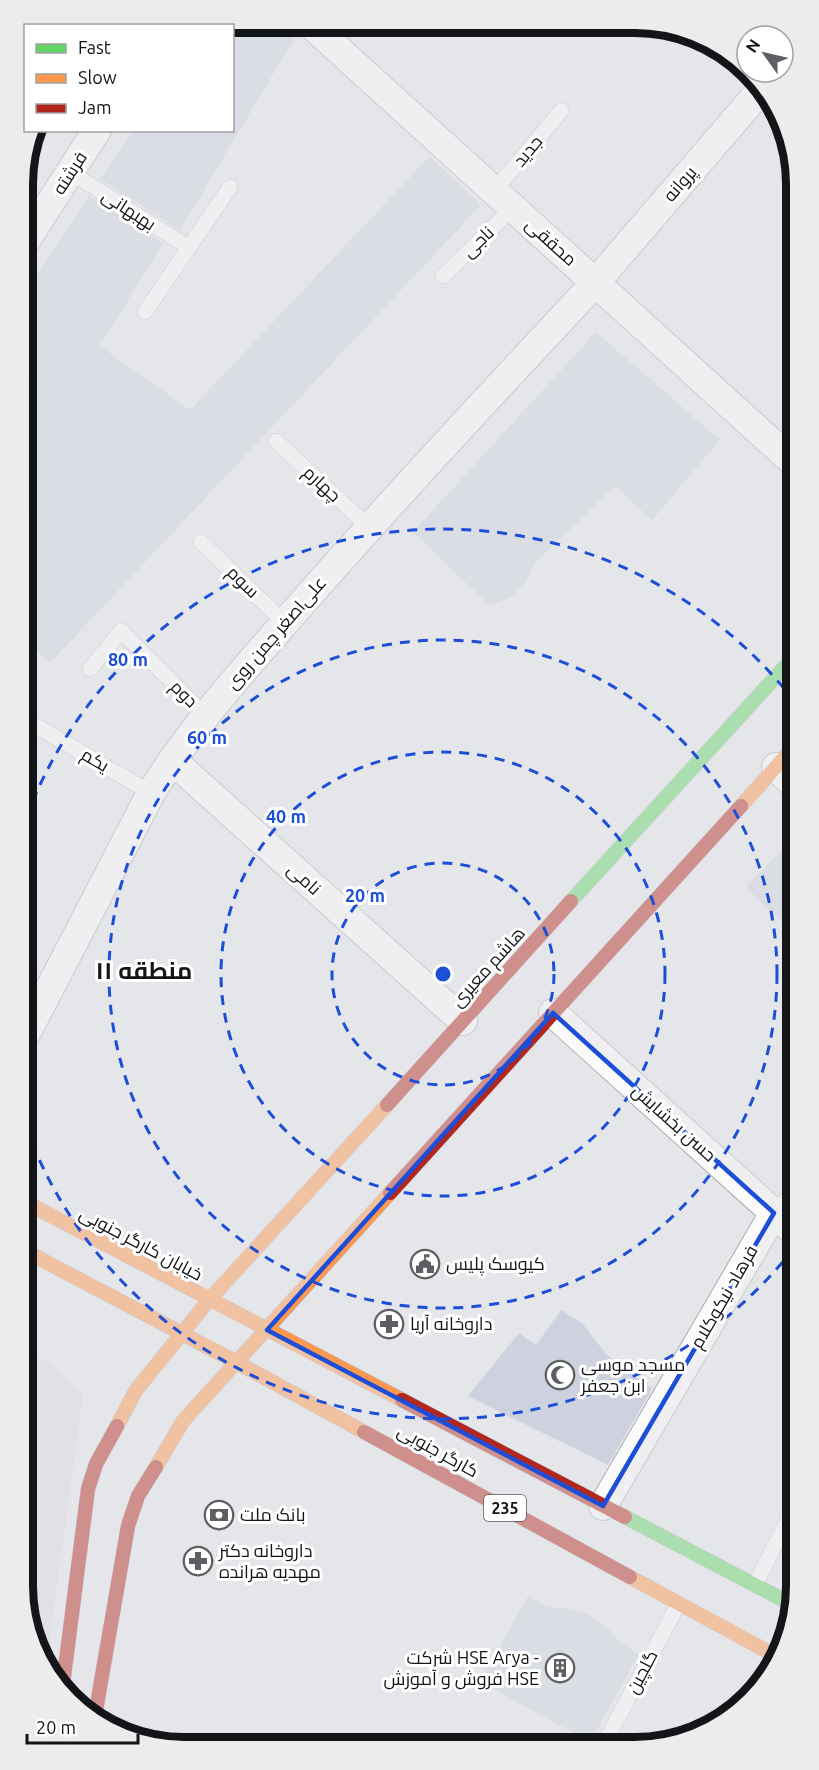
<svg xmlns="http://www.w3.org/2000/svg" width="819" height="1770" font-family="Ubuntu,Cairo,sans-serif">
	<rect width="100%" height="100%" fill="#e5e6ea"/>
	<path fill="#d8dbe5" d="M27,1350L51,1363L83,1395L47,1658L28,1628Z"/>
	<path fill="#ced2df" d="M232,23H283L297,34L180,230L100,179L133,130H232Z
		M430,156L481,205L50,663L25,639L23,297L89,196L163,243L100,346L190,410Z
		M596,332L720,440L652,520L615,486L537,561L525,582L510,598L489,605L413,532Z
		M793,839L794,934L746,887Z
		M561,1310L582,1323L606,1354L652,1389L608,1465L468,1396L519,1333L536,1345Z
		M528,1596L548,1607L565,1608L589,1615L607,1627L620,1643L639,1654L590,1742L480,1682Z"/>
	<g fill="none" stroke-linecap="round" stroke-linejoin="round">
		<g stroke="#abacaf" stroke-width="16">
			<path id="lane" d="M70,172L188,247
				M494,191L561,111
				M443,276L513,208
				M145,312L230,187
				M276,441L369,527
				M201,542L285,623
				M90,669L121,631L205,715
				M38,727L151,793
				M774,1213L795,1190
				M755,1585L796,1504
				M605,1742L679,1603"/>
		</g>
		<g stroke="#abacaf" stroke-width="30">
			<path id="street" d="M309,23L792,461
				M23,245L97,130
				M601,276L760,91
				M172,760L463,1021
				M776,767L793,784
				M553,1013L795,1232
				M26,1034L151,793C194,723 250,663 304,601C399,493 497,388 595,283
				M603,1506L774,1213"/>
		</g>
		<g stroke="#abacaf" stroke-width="15">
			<path id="fast" d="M571,901L793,658
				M625,1517L793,1605"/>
		</g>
		<g stroke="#abacaf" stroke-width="15">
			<path id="slow" d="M741,806L793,748
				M27,1203L402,1400
				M27,1252L236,1362L364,1432
				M117,1426L136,1390L209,1300L387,1105
				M156,1467L183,1421L390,1193
				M630,1577L774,1655"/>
		</g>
		<g stroke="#abacaf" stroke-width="15">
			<path id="jam" d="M387,1105L571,901
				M390,1193L741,806
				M402,1400L625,1517
				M364,1432L630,1577
				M63,1684L88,1489L96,1464L117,1426
				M95,1716L128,1526L138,1496L156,1467"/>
		</g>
		<use href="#lane" stroke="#fbfbfc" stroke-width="15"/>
		<use href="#street" stroke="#fbfbfc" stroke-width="28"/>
		<use href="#fast" stroke="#63d668" stroke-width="14"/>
		<use href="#slow" stroke="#ff974d" stroke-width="14"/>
		<use href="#jam" stroke="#b3261e" stroke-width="14"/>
	</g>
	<path d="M0 0H819V1770H0ZM553,1013L774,1213L603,1506L267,1330Z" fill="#e5e6ea" fill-opacity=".55" fill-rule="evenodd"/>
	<path fill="none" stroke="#1d4ed8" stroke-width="4.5" stroke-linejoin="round" d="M553,1013L774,1213L603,1506L267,1330Z"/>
	<g fill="none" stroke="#1d4ed8" stroke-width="3" stroke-dasharray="10 8">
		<circle cx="443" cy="974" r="111"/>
		<circle cx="443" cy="974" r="222"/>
		<circle cx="443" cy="974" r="334"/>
		<path d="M794 1248A445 445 0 0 1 28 1133M26 818A445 445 0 0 1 791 697"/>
	</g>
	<defs>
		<g id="civic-ring" transform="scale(1.5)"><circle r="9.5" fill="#fff" stroke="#5d5e62" stroke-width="1.5"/><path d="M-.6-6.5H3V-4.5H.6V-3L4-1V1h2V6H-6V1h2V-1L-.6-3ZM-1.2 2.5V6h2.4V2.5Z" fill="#5d5e62"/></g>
		<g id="pharmacy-ring" transform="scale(1.5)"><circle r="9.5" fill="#fff" stroke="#5d5e62" stroke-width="1.5"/><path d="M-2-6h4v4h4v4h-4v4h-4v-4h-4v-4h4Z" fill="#5d5e62"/></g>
		<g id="mosque-ring" transform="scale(1.5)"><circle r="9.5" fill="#fff" stroke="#5d5e62" stroke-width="1.5"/><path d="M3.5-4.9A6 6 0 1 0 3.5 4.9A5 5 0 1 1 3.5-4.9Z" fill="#5d5e62"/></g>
		<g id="bank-ring" transform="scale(1.5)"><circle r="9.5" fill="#fff" stroke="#5d5e62" stroke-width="1.5"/><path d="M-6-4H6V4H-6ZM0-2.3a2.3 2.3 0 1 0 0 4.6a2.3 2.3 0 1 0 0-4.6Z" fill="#5d5e62"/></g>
		<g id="building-ring" transform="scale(1.5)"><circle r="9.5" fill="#fff" stroke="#5d5e62" stroke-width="1.5"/><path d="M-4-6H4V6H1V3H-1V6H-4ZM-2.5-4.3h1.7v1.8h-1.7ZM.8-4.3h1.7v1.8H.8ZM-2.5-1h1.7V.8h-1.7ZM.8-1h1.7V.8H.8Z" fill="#5d5e62"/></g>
	</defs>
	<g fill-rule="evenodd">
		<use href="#civic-ring" x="425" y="1264"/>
		<use href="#pharmacy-ring" x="389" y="1324"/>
		<use href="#mosque-ring" x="560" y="1375"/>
		<use href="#bank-ring" x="219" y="1515"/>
		<use href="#pharmacy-ring" x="198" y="1561"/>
		<use href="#building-ring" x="560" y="1668"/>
	</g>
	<g text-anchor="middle" stroke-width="6" stroke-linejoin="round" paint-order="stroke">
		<rect fill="#fff" stroke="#5a5b5d" stroke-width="1.5" x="484" y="1495" width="42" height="26" rx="4.5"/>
		<g font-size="16" font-weight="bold" fill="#141518">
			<text x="505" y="1514">235</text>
		</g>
		<g font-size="18" fill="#141518" stroke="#fff">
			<text transform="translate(528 151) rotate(-50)" y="6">جدید</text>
			<text transform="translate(70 173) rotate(-57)" y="6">فرشته</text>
			<text transform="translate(680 184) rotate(-49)" y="6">پروانه</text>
			<text transform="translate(129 210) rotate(33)" y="6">بهبهانی</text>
			<text transform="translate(478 242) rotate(-44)" y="6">ناجی</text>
			<text transform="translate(551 242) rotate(42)" y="6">محققی</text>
			<text transform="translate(322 484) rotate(43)" y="6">چهارم</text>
			<text transform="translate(243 582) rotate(44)" y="6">سوم</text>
			<text transform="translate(276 633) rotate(-49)" y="6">علی‌اصغر چمن روی</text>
			<text transform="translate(184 694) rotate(45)" y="6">دوم</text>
			<text transform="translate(95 760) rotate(30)" y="6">یکم</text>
			<text transform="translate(304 879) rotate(42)" y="6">نامی</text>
			<text transform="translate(488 967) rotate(-48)" y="6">هاشم معیری</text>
			<text transform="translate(674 1123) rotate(42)" y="6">حسن بخشایش</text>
			<text transform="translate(141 1244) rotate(28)" y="6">خیابان کارگر جنوبی</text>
			<text transform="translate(724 1297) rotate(-60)" y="6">فرهاد نیکوکلام</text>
			<text transform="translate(438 1451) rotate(29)" y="6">کارگر جنوبی</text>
			<text transform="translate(642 1672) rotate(-62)" y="6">گلچین</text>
		</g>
		<g font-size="18" fill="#141518" stroke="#fff" text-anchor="start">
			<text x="446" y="1270">کیوسک پلیس</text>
			<text x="410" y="1330">داروخانه آریا</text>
			<text x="581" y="1371">مسجد موسی‌<tspan x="581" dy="21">ابن‌ جعفر</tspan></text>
			<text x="240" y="1521">بانک ملت</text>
			<text x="219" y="1557">داروخانه دکتر<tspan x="219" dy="21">مهدیه هرانده</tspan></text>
			<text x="539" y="1664" text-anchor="end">شرکت HSE Arya -<tspan x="539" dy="21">فروش و آموزش HSE</tspan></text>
		</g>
		<g font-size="24" font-weight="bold" fill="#141518" stroke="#fff">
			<text x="144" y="979">منطقه ۱۱</text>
		</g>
	</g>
	<path d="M0 0H819V1770H0ZM184 33H635A151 151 0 0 1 786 184V1586A151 151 0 0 1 635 1737H184A151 151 0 0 1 33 1586V184A151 151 0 0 1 184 33Z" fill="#ececed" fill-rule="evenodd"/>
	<path fill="none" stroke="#141518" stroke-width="8" d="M184 33H635A151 151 0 0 1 786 184V1586A151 151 0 0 1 635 1737H184A151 151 0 0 1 33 1586V184A151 151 0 0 1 184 33Z"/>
	<circle cx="443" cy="974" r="9" fill="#1d4ed8" stroke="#fff" stroke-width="3"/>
	<g font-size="18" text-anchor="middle" font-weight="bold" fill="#1d4ed8" stroke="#fff" stroke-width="6" stroke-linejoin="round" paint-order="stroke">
		<text x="128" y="666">80 m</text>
		<text x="207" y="744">60 m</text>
		<text x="286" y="823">40 m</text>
		<text x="365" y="902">20 m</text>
	</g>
	<rect x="24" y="24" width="210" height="108" fill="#ffffff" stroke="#a1a1a3" stroke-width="1.5"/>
	<rect x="36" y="44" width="30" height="9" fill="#63d668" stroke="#a1a1a3" stroke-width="1.5"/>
	<text x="78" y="54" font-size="18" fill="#141518">Fast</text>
	<rect x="36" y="74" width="30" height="9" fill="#ff974d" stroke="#a1a1a3" stroke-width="1.5"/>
	<text x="78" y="84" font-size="18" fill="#141518">Slow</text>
	<rect x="36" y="104" width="30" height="9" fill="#b3261e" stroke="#a1a1a3" stroke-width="1.5"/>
	<text x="78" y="114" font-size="18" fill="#141518">Jam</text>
	<g transform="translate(765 54) rotate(304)"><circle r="28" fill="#ffffff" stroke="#a1a1a3" stroke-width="1.5"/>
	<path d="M0-4.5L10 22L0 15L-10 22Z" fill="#5d5e62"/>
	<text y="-9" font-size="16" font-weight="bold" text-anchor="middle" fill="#141518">N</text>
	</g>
	<path d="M27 1734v9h111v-9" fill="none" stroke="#141518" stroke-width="3"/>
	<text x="36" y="1734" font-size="18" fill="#141518" stroke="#ffffff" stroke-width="4.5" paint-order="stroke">20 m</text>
</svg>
